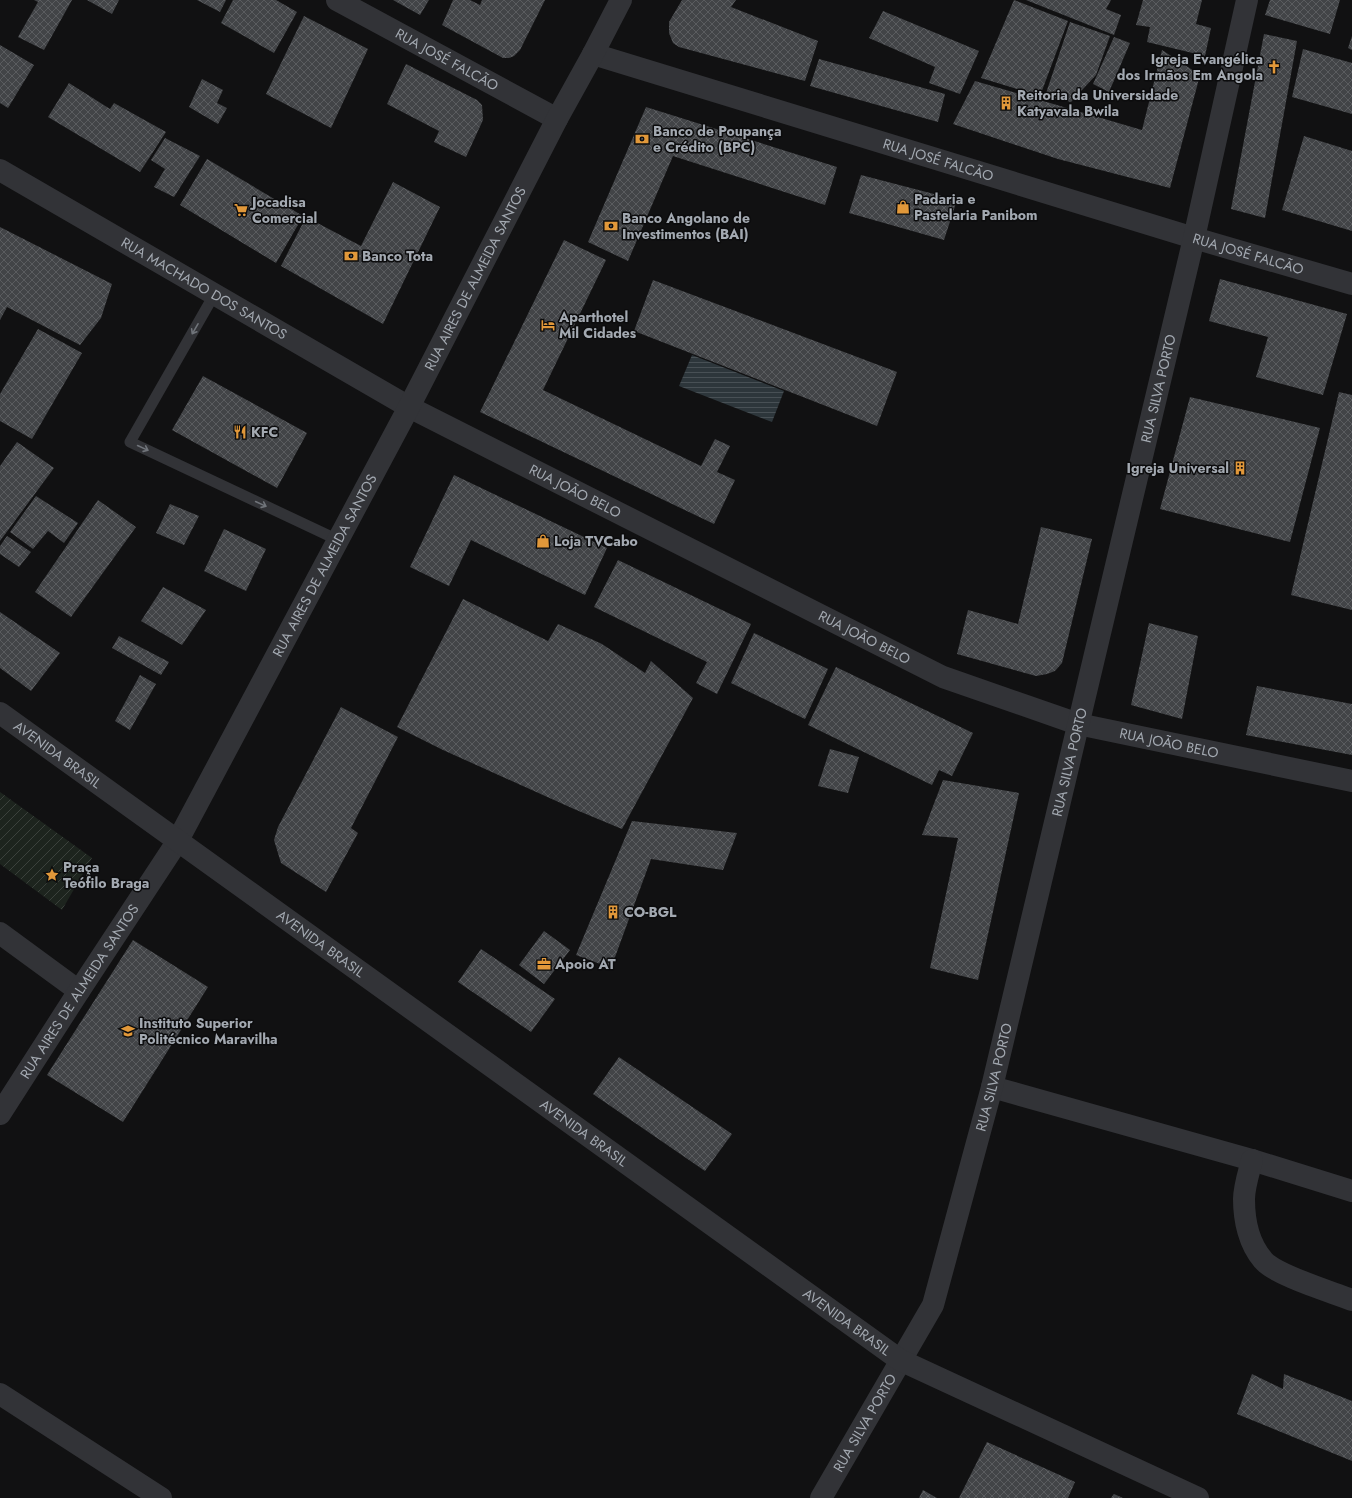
<svg xmlns="http://www.w3.org/2000/svg" width="1352" height="1498" font-family="Jost,sans-serif">
	<defs>
		<pattern id="garden-furrows" width="10" height="10" patternUnits="userSpaceOnUse"><rect width="10" height="10" fill="#1d241e"/><path d="M-1 1l2-2M0 10L10 0M9 11l2-2" fill="none" stroke="#3b413c"/></pattern>
		<pattern id="water-rules" width="6" height="5" patternUnits="userSpaceOnUse"><rect width="6" height="5" fill="#2d363b"/><path d="M0 2.5h6" fill="none" stroke="#485055"/></pattern>
		<pattern id="building-cross-hatch" width="8" height="8" patternUnits="userSpaceOnUse"><rect width="8" height="8" fill="#424447"/><path d="M0 0l8 8M0 8l8-8" fill="none" stroke="#5a5c5f"/></pattern>
	</defs>
	<rect width="100%" height="100%" fill="#111112"/>
	<path fill="url(#garden-furrows)" d="M0,792L92,858L62,910L0,864Z"/>
	<path fill="url(#water-rules)" d="M692,355L784,391L772,422L679,386Z"/>
	<path fill="url(#building-cross-hatch)" d="M34,0H72L44,50L18,37L38,2Z
		M87,0H119L112,14Z
		M197,0H226L220,12Z
		M233,0H276L297,12L274,53L221,23Z
		M393,0H429L420,15Z
		M453,0H470L480,5L482,0H545L520,50L514,56L509,58H503L442,25Z
		M682,0H736L731,7L818,41L805,81L679,47L673,43L669,33V22Z
		M1014,0L1068,21L1040,96L981,78Z
		M1026,0H1111L1106,9L1121,15L1114,35Z
		M1143,0H1202L1196,24L1211,28L1205,56L1147,42L1150,27L1136,25Z
		M1270,0H1340L1330,34L1265,15Z
		M883,11L979,51L960,94L929,83L935,67L869,38Z
		M304,16L368,49L331,128L266,94Z
		M1070,22L1110,36L1096,75L1071,102L1045,96Z
		M1264,34L1297,41L1265,218L1231,209Z
		M1352,36V50L1348,48Z
		M1114,37L1130,43L1109,92L1093,84Z
		M0,45L34,65L8,108L0,103Z
		M1303,49L1352,63V114L1292,97Z
		M1162,50L1200,75L1170,188L1058,159L953,124L975,81L1142,130Z
		M819,59L945,94L938,122L810,86Z
		M406,64L477,100L482,105L483,120L466,157L434,142L439,131L387,104Z
		M202,79L223,90L217,103L227,108L218,124L189,107Z
		M69,83L110,109L114,103L166,132L140,172L48,117Z
		M646,107L837,167L825,205L673,156L628,261L588,242Z
		M1304,136L1352,151V231L1282,210Z
		M165,138L200,156L174,197L154,187L165,169L151,160Z
		M207,159L303,216L276,263L180,205Z
		M861,175L957,200L944,240L849,213Z
		M393,182L440,207L383,324L281,266L306,217L361,246Z
		M0,227L112,284L101,318L80,345L7,307L0,320Z
		M564,240L606,260L543,390L701,466L715,439L730,446L717,472L735,480L714,524L480,412Z
		M1220,279L1347,314L1323,395L1256,377L1268,337L1209,321Z
		M653,280L897,372L877,426L634,331Z
		M38,329L82,353L32,439L0,421V394Z
		M203,376L307,433L277,488L172,430Z
		M1339,392L1352,395V610L1291,595Z
		M1190,397L1320,428L1290,542L1160,509Z
		M17,442L54,468L0,541V466Z
		M454,475L607,548L585,595L471,540L449,586L410,567Z
		M36,496L78,523L64,543L48,531L33,549L10,532Z
		M98,500L136,527L71,617L35,592Z
		M170,504L199,516L184,545L156,533Z
		M1041,527L1092,539L1062,663L1055,671L1047,674L1036,676L957,654L968,610L1018,624Z
		M224,529L266,549L246,591L204,571Z
		M7,536L31,552L19,567L0,554V546Z
		M618,560L751,624L717,694L696,683L707,662L594,607Z
		M163,587L206,610L182,645L141,621Z
		M463,599L548,641L558,624L602,644L645,673L651,661L693,698L622,829L574,809L443,750L397,727Z
		M0,612L60,653L31,691L0,668Z
		M1149,623L1198,636L1182,719L1131,705Z
		M754,633L828,669L805,719L731,683Z
		M119,636L169,662L161,675L112,648Z
		M836,667L973,733L952,776L939,770L932,785L808,725Z
		M140,675L156,684L130,730L115,721Z
		M1257,686L1352,704V755L1246,735Z
		M341,707L398,737L351,828L358,833L326,892L281,863L274,840L278,827Z
		M830,749L859,757L848,793L818,786Z
		M943,780L1019,793L978,980L930,968L958,838L922,835Z
		M632,821L737,833L723,870L651,859L611,968L576,955Z
		M544,931L570,950L544,984L519,965Z
		M133,940L208,987L123,1122L47,1075Z
		M481,949L555,999L531,1032L458,982Z
		M619,1057L732,1134L705,1171L593,1094Z
		M1252,1374L1283,1389L1284,1374L1352,1401V1461L1237,1414Z
		M987,1442L1075,1482L1068,1498H959Z
		M923,1490L937,1498H919Z
		M1114,1494L1123,1498H1111Z"/>
	<g fill="none" stroke-linecap="round" stroke-linejoin="round">
		<path stroke="#323337" stroke-width="11" d="M214,295L130,442L338,540"/>
		<g stroke="#323337" stroke-width="22">
			<path id="s1" d="M337,0L557,119"/>
			<path id="s2" d="M593,54L1194,238L1352,284"/>
			<path id="s3" d="M0,170L409,407L943,677L1078,724L1352,781"/>
			<path d="M0,933L79,991"/>
			<path d="M992,1087L1252,1160L1352,1191"/>
			<path id="s4" d="M0,1114L79,991L177,842L409,407L557,119L593,54L621,0"/>
			<path d="M1252,1160C1249,1172 1244,1187 1244,1199C1244,1220 1249,1244 1263,1260C1275,1275 1332,1292 1352,1300"/>
			<path d="M0,1394L161,1498"/>
			<path id="s5" d="M821,1498L933,1305L992,1087L1194,238L1247,0"/>
		</g>
		<path stroke="#323337" stroke-width="22" id="s6" d="M0,713L900,1360L1198,1498"/>
	</g>
	<defs><path id="oneway-shaft" d="M-6 0H5M1.5-3L5.5 0L1.5 3" fill="none" stroke-width="1.6" stroke-linecap="round" stroke-linejoin="round"/></defs>
	<g stroke="#70747a">
		<use href="#oneway-shaft" transform="translate(195 329) rotate(120)"/>
		<use href="#oneway-shaft" transform="translate(143 448) rotate(25)"/>
		<use href="#oneway-shaft" transform="translate(261 504) rotate(25)"/>
	</g>
	<defs>
		<g id="church-bare" transform="scale(1.08)"><path d="M-1.2-6h2.4v3.5h3.3v2.4h-3.3V6h-2.4V-.1h-3.3v-2.4h3.3Z" fill="#e1983a" stroke="#0c0c0d" stroke-width="2.5" paint-order="stroke"/></g>
		<g id="building-bare" transform="scale(1.08)"><path d="M-4-6H4V6H1V3H-1V6H-4ZM-2.5-4.3h1.7v1.8h-1.7ZM.8-4.3h1.7v1.8H.8ZM-2.5-1h1.7V.8h-1.7ZM.8-1h1.7V.8H.8Z" fill="#e1983a" stroke="#0c0c0d" stroke-width="2.5" paint-order="stroke"/></g>
		<g id="bank-bare" transform="scale(1.08)"><path d="M-6-4H6V4H-6ZM0-2.3a2.3 2.3 0 1 0 0 4.6a2.3 2.3 0 1 0 0-4.6Z" fill="#e1983a" stroke="#0c0c0d" stroke-width="2.5" paint-order="stroke"/></g>
		<g id="shop-bare" transform="scale(1.08)"><path d="M-5-2.5h2.3a2.7 3.5 0 0 1 5.4 0H5L5.5 6h-11ZM-1.5-2.5h3a1.5 2.3 0 0 0-3 0Z" fill="#e1983a" stroke="#0c0c0d" stroke-width="2.5" paint-order="stroke"/></g>
		<g id="supermarket-bare" transform="scale(1.08)"><path d="M-6-5.5h2.5l.6 2H6L4.5 2H-2.5L-4.4-4H-6ZM-1.5 3.2a1.3 1.3 0 1 0 .1 0ZM3 3.2a1.3 1.3 0 1 0 .1 0Z" fill="#e1983a" stroke="#0c0c0d" stroke-width="2.5" paint-order="stroke"/></g>
		<g id="hotel-bare" transform="scale(1.08)"><path d="M-6-4.5h1.5V1H6V5H4.5V3h-9V5H-6ZM-4 0a1.8 1.8 0 1 1 3.6 0ZM.5 0V-2.5h3Q6-2.5 6 0Z" fill="#e1983a" stroke="#0c0c0d" stroke-width="2.5" paint-order="stroke"/></g>
		<g id="restaurant-bare" transform="scale(1.08)"><path d="M-5-6h1v4h1v-4h1v4h1v-4h1v5L-1.5 .5V6h-2V.5L-5-1ZM5-6V6H3V1.5H1.5Q1.5-4 5-6Z" fill="#e1983a" stroke="#0c0c0d" stroke-width="2.5" paint-order="stroke"/></g>
		<g id="sight-bare" transform="scale(1.08)"><path d="M0-6L1.8-2.2L6-1.7L2.9 1.2L3.7 5.4L0 3.3L-3.7 5.4L-2.9 1.2L-6-1.7L-1.8-2.2Z" fill="#e1983a" stroke="#0c0c0d" stroke-width="2.5" paint-order="stroke"/></g>
		<g id="office-bare" transform="scale(1.08)"><path d="M-6-3h4V-5.5h4V-3h4V5H-6ZM-1-4.5V-3h2v-1.5ZM-6 0V1H6V0Z" fill="#e1983a" stroke="#0c0c0d" stroke-width="2.5" paint-order="stroke"/></g>
		<g id="university-bare" transform="scale(1.08)"><path d="M0-5L7-2L0 1L-7-2ZM-4 1L0 2.5L4 1V4Q0 6-4 4Z" fill="#e1983a" stroke="#0c0c0d" stroke-width="2.5" paint-order="stroke"/></g>
	</defs>
	<g fill-rule="evenodd">
		<use href="#church-bare" x="1274" y="67"/>
		<use href="#building-bare" x="1006" y="103"/>
		<use href="#bank-bare" x="642" y="139"/>
		<use href="#shop-bare" x="903" y="207"/>
		<use href="#supermarket-bare" x="241" y="210"/>
		<use href="#bank-bare" x="611" y="226"/>
		<use href="#bank-bare" x="351" y="256"/>
		<use href="#hotel-bare" x="548" y="325"/>
		<use href="#restaurant-bare" x="240" y="432"/>
		<use href="#building-bare" x="1240" y="468"/>
		<use href="#shop-bare" x="543" y="541"/>
		<use href="#sight-bare" x="52" y="875"/>
		<use href="#building-bare" x="613" y="912"/>
		<use href="#office-bare" x="544" y="964"/>
		<use href="#university-bare" x="128" y="1031"/>
	</g>
	<g text-anchor="middle" stroke-width="3" stroke-linejoin="round" paint-order="stroke">
		<g font-size="14" font-weight="bold" fill="#a3a9b1" stroke="#0c0c0d" text-anchor="start">
			<text x="1263" y="64" text-anchor="end">Igreja Evangélica<tspan x="1263" dy="16">dos Irmãos Em Angola</tspan></text>
			<text x="1017" y="100">Reitoria da Universidade<tspan x="1017" dy="16">Katyavala Bwila</tspan></text>
			<text x="653" y="136">Banco de Poupança<tspan x="653" dy="16">e Crédito (BPC)</tspan></text>
			<text x="914" y="204">Padaria e<tspan x="914" dy="16">Pastelaria Panibom</tspan></text>
			<text x="252" y="207">Jocadisa<tspan x="252" dy="16">Comercial</tspan></text>
			<text x="622" y="223">Banco Angolano de<tspan x="622" dy="16">Investimentos (BAI)</tspan></text>
			<text x="362" y="261">Banco Tota</text>
			<text x="559" y="322">Aparthotel<tspan x="559" dy="16">Mil Cidades</tspan></text>
			<text x="251" y="437">KFC</text>
			<text x="1229" y="473" text-anchor="end">Igreja Universal</text>
			<text x="554" y="546">Loja TVCabo</text>
			<text x="63" y="872">Praça<tspan x="63" dy="16">Teófilo Braga</tspan></text>
			<text x="624" y="917">CO-BGL</text>
			<text x="555" y="969">Apoio AT</text>
			<text x="139" y="1028">Instituto Superior<tspan x="139" dy="16">Politécnico Maravilha</tspan></text>
		</g>
		<g font-size="14" fill="#a3a9b1" stroke="#0c0c0d">
			<text dy="5" stroke="none"><textPath href="#s1" startOffset="125">RUA JOSÉ FALCÃO</textPath></text>
			<text dy="5" stroke="none"><textPath href="#s2" startOffset="361">RUA JOSÉ FALCÃO</textPath></text>
			<text dy="5" stroke="none"><textPath href="#s2" startOffset="685">RUA JOSÉ FALCÃO</textPath></text>
			<text dy="5" stroke="none"><textPath href="#s4" startOffset="962">RUA AIRES DE ALMEIDA SANTOS</textPath></text>
			<text dy="5" stroke="none"><textPath href="#s3" startOffset="236">RUA MACHADO DOS SANTOS</textPath></text>
			<text dy="5" stroke="none"><textPath href="#s5" startOffset="1167">RUA SILVA PORTO</textPath></text>
			<text dy="5" stroke="none"><textPath href="#s3" startOffset="659">RUA JOÃO BELO</textPath></text>
			<text dy="5" stroke="none"><textPath href="#s4" startOffset="638">RUA AIRES DE ALMEIDA SANTOS</textPath></text>
			<text dy="5" stroke="none"><textPath href="#s3" startOffset="983">RUA JOÃO BELO</textPath></text>
			<text dy="5" stroke="none"><textPath href="#s3" startOffset="1307">RUA JOÃO BELO</textPath></text>
			<text dy="5" stroke="none"><textPath href="#s6" startOffset="71">AVENIDA BRASIL</textPath></text>
			<text dy="5" stroke="none"><textPath href="#s5" startOffset="783">RUA SILVA PORTO</textPath></text>
			<text dy="5" stroke="none"><textPath href="#s6" startOffset="395">AVENIDA BRASIL</textPath></text>
			<text dy="5" stroke="none"><textPath href="#s4" startOffset="146">RUA AIRES DE ALMEIDA SANTOS</textPath></text>
			<text dy="5" stroke="none"><textPath href="#s5" startOffset="459">RUA SILVA PORTO</textPath></text>
			<text dy="5" stroke="none"><textPath href="#s6" startOffset="719">AVENIDA BRASIL</textPath></text>
			<text dy="5" stroke="none"><textPath href="#s6" startOffset="1043">AVENIDA BRASIL</textPath></text>
			<text dy="5" stroke="none"><textPath href="#s5" startOffset="87">RUA SILVA PORTO</textPath></text>
		</g>
	</g>
</svg>
